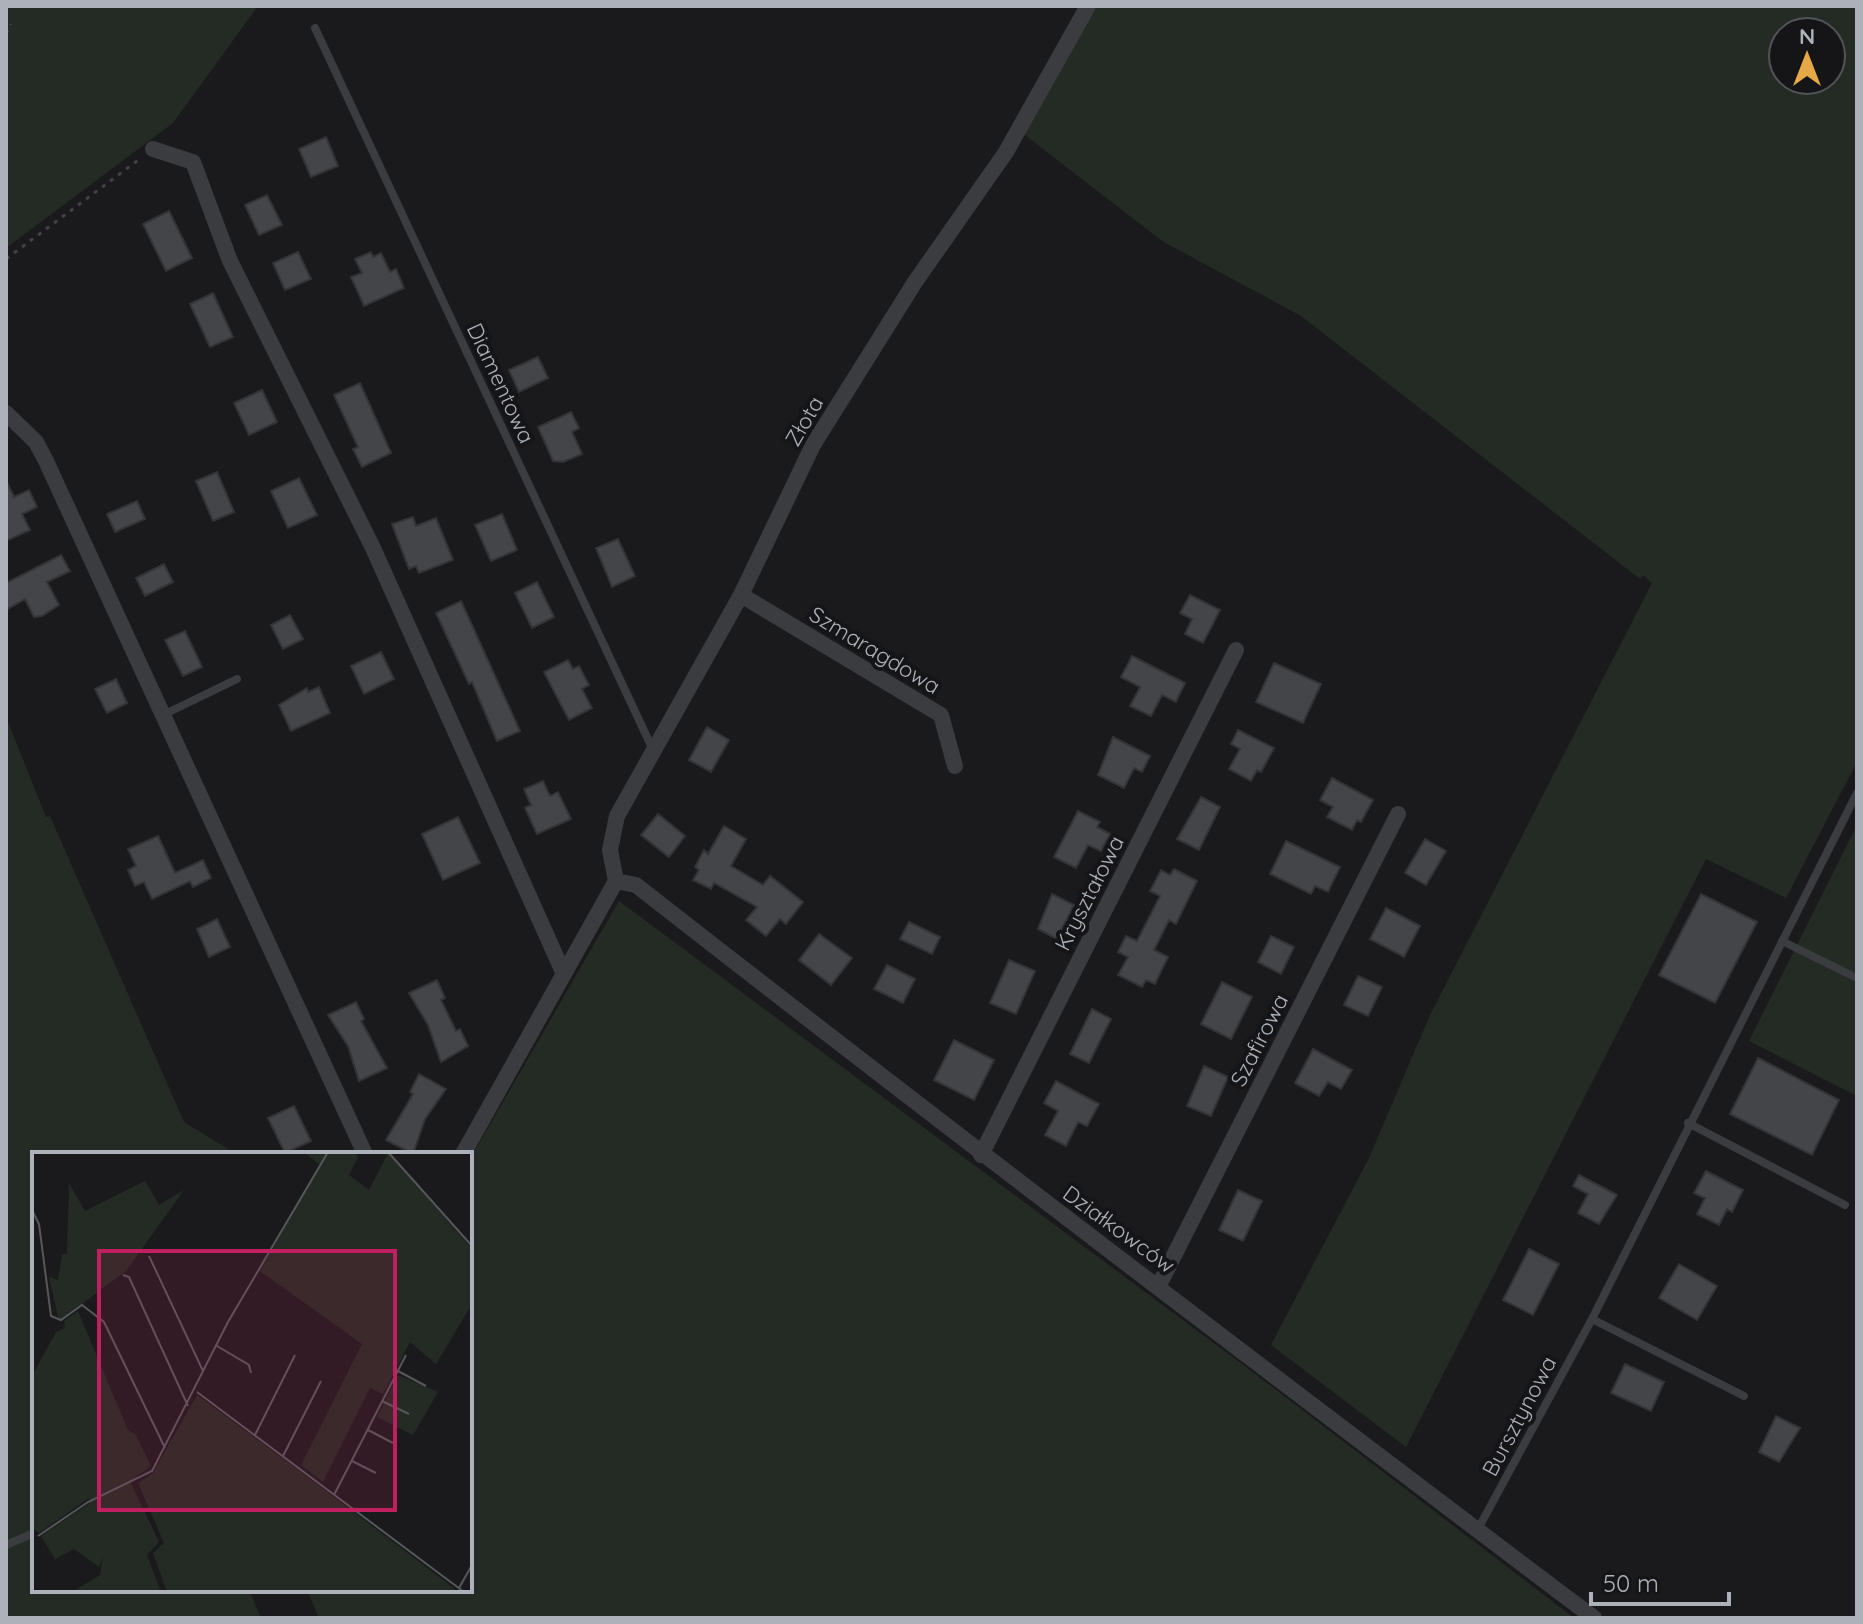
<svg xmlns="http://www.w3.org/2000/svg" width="1863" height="1624" font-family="Quicksand,sans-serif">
	<rect width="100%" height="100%" fill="#1a1a1c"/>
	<path fill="#242b24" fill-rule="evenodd" d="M6,6H258L173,123L6,248Z
		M1079,6H1857V762L1786,898L1706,859L1406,1447L1271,1345L1369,1158L1430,1015L1652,583L1643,575L1640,579L1301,316L1162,241L1012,125ZM1783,32H1831V80H1783Z
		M6,717L46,817L50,816L184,1122L236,1154H34V1590H249L261,1618H6Z
		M1857,825V1096L1749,1041Z
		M619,901L1246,1367L1574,1618H319L307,1590H470V1159Z"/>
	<path fill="#444548" stroke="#343437" stroke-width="2" d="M326,137L338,166L311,177L299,149Z
		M267,195L282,225L259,235L245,205Z
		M169,211L192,258L166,271L143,224Z
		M298,252L311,279L285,290L273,263Z
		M371,252L373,257L381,253L390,272L396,269L404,288L364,306L351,277L362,273L355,259Z
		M213,293L233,337L210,347L190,304Z
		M538,357L548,378L519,392L509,370Z
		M360,383L391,453L362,467L353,449L358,447L334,395Z
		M262,390L277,422L249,435L234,403Z
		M571,412L579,428L572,432L582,454L563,462L553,461L538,427Z
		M217,472L234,512L213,521L196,481Z
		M299,478L317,515L288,528L271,491Z
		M6,480L14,497L29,490L37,507L22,514L30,530L6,541Z
		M137,501L145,519L115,532L107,514Z
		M502,514L517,550L491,561L475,525Z
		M413,517L416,526L436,518L453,560L419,573L416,566L409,569L392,524Z
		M618,539L635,576L612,587L596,548Z
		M61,555L70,571L47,582L59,605L42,616L34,617L25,599L6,610V583Z
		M164,564L173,582L145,596L136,578Z
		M537,582L554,617L532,628L515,593Z
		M1190,595L1220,610L1203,643L1185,634L1192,619L1180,613Z
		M461,601L520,731L497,741L472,682L469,684L436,613Z
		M290,615L303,639L283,649L271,625Z
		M185,631L202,667L183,676L165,640Z
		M381,652L394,679L364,694L351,666Z
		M1132,656L1185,683L1176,702L1162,695L1151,716L1130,706L1140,687L1121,677Z
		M568,660L573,669L579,666L589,685L582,689L592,708L569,720L544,672Z
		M1274,663L1321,684L1303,723L1256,702Z
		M116,679L127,703L107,713L95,689Z
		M319,687L330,713L291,731L279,705L307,688L308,692Z
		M707,727L729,740L711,772L689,760Z
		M1238,730L1274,748L1261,772L1257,770L1251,781L1229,769L1240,749L1231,744Z
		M1113,737L1150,756L1142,772L1134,768L1124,788L1098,775Z
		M1332,778L1373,800L1361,822L1357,820L1352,830L1327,817L1333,807L1320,800Z
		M543,781L550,796L558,792L571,819L537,834L525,808L531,805L524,789Z
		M1201,797L1220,807L1199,850L1177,839Z
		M1078,811L1100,822L1097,827L1110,834L1101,851L1088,845L1076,868L1054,857Z
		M658,814L685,836L669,857L641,835Z
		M458,817L480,863L443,880L422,834Z
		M724,826L746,839L731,866L763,885L770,876L803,902L786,924L780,919L766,936L746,920L757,907L714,883L711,889L693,880L699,870L695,867L704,850L708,854Z
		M158,836L175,873L203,860L211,878L193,887L190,881L152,899L144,882L135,886L128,870L136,866L128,849Z
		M1425,839L1446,851L1426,885L1405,873Z
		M1286,841L1340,867L1328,892L1315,886L1311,894L1270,874Z
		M1174,869L1197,881L1176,924L1169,920L1154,950L1168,957L1155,984L1146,980L1142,987L1118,975L1128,957L1118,952L1126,936L1137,941L1160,896L1150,891L1161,870L1170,875Z
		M1052,894L1074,905L1057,939L1038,929Z
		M1701,894L1757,922L1715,1003L1659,975Z
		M1386,908L1420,926L1404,957L1370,939Z
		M217,919L230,947L209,957L197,929Z
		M909,922L940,937L932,954L900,939Z
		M819,934L852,958L831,985L799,960Z
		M1271,936L1294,947L1281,974L1258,962Z
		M1009,960L1035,971L1016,1014L990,1003Z
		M887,965L915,979L903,1003L874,989Z
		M1358,976L1382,987L1368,1016L1344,1005Z
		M437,980L445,998L441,1000L456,1031L460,1029L468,1046L441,1062L428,1025L409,993Z
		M1222,982L1252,997L1231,1039L1201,1024Z
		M356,1002L364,1019L361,1021L387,1068L359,1081L348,1046L328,1015Z
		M1092,1009L1111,1019L1089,1063L1070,1054Z
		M954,1040L994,1060L974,1100L934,1080Z
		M1313,1049L1352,1070L1341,1089L1328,1082L1319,1096L1295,1083Z
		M1758,1058L1839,1100L1812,1155L1730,1114Z
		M1204,1066L1228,1077L1211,1116L1187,1106Z
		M419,1074L446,1089L425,1119L413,1154L386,1140L413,1094L410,1092Z
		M1056,1081L1099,1104L1087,1126L1078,1122L1066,1146L1045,1135L1058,1111L1044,1103Z
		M294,1106L311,1141L285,1153L268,1118Z
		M1706,1171L1743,1190L1732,1212L1727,1209L1719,1225L1697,1214L1705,1198L1694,1193Z
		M1579,1175L1617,1195L1599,1224L1578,1213L1588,1194L1573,1186Z
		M1238,1190L1262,1201L1243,1241L1219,1230Z
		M1529,1249L1559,1264L1533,1315L1503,1300Z
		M1679,1264L1717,1286L1697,1320L1659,1298Z
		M1625,1364L1664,1382L1651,1411L1611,1393Z
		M1776,1416L1800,1428L1779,1462L1759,1452Z"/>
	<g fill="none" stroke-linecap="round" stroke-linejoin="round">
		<path stroke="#414347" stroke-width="3" stroke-dasharray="4 6" stroke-linecap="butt" d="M6,34L11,24
			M6,259L141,158"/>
		<path stroke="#3b3c40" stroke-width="8" d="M315,28L654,752
			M165,714L237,679
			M1782,941L1857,978
			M1688,1123L1845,1205
			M1592,1319L1744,1396
			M1478,1529L1592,1319L1857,793
			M6,1545L34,1533"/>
		<path stroke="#3b3c40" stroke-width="16" d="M153,149L193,162L230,261L373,548L563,972
			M6,413L36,442L46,461L365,1154
			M741,595L941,715L955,766
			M616,881L636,885C953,1133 1273,1376 1594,1618
			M616,881L610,850L617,816L741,595L813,445L915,282L1006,152L1088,6
			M463,1154L616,881
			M981,1155L1236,650
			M1159,1285L1398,814"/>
	</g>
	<g text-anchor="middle" stroke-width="8" stroke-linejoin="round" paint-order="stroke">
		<g font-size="22" fill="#adb2ba" stroke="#151517">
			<text transform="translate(501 383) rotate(65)" y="8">Diamentowa</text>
			<text transform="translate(804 421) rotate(-60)" y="8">Złota</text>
			<text transform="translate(875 650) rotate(31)" y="8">Szmaragdowa</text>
			<text transform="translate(1089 893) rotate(-63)" y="8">Kryształowa</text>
			<text transform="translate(1259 1040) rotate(-63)" y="8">Szafirowa</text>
			<text transform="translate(1119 1229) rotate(36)" y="8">Działkowców</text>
			<text transform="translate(1519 1416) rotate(-62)" y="8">Bursztynowa</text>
		</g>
	</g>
	<g transform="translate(32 1152)">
		<rect width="440" height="440" fill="#1a1a1c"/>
		<path d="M272,0H322L326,5L317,23L337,38L356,1L440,97V152L404,212L378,190L351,242L338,236L291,330L269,313L330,192L228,119L288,13ZM113,29L127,53L152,38L94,119L27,169L17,125L26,128L30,102H35L37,31L53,59ZM46,159L96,278L104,283L119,314L98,329L127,390L115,403L129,440H40L68,423L71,404L67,415L42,397L23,407L9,384L58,351L57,346L7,381L0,375V224L24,180L33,176L32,169ZM366,223L406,240L381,283L345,265ZM165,243L265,317L427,440H135L121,401L132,391L106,331L120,322Z" fill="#242b24"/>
		<path fill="none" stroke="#55575b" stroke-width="2" d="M356,0L440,94M0,58L7,72L19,164L29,168L50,153L72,170L133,296M117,104L171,219M91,123L97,125L156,254M185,194L217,213L219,221M366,219L394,234M165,240L432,440M350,249L377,262M336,278L361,291M223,283L263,203M251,304L289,229M320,309L344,321M302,343L374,203M6,384L56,350L120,319L196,170L296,0M427,436L440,413"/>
		<path fill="#c12060" fill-opacity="0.15" stroke="#c12060" stroke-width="4" d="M67,99H363V358H67Z"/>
		<rect width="440" height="440" fill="none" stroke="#adb2ba" stroke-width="4"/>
	</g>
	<rect width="1863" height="1624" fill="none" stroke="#adb2ba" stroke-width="16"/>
	<g transform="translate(1807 56)"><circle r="38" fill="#151517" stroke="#525458" stroke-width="2"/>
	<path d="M0-6L14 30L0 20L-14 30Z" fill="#e5a948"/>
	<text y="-12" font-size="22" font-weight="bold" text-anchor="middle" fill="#adb2ba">N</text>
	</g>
	<path d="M1591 1592v12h138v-12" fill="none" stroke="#adb2ba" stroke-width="4"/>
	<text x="1603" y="1592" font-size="24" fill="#adb2ba" stroke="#151517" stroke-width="6" paint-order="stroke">50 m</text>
</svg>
